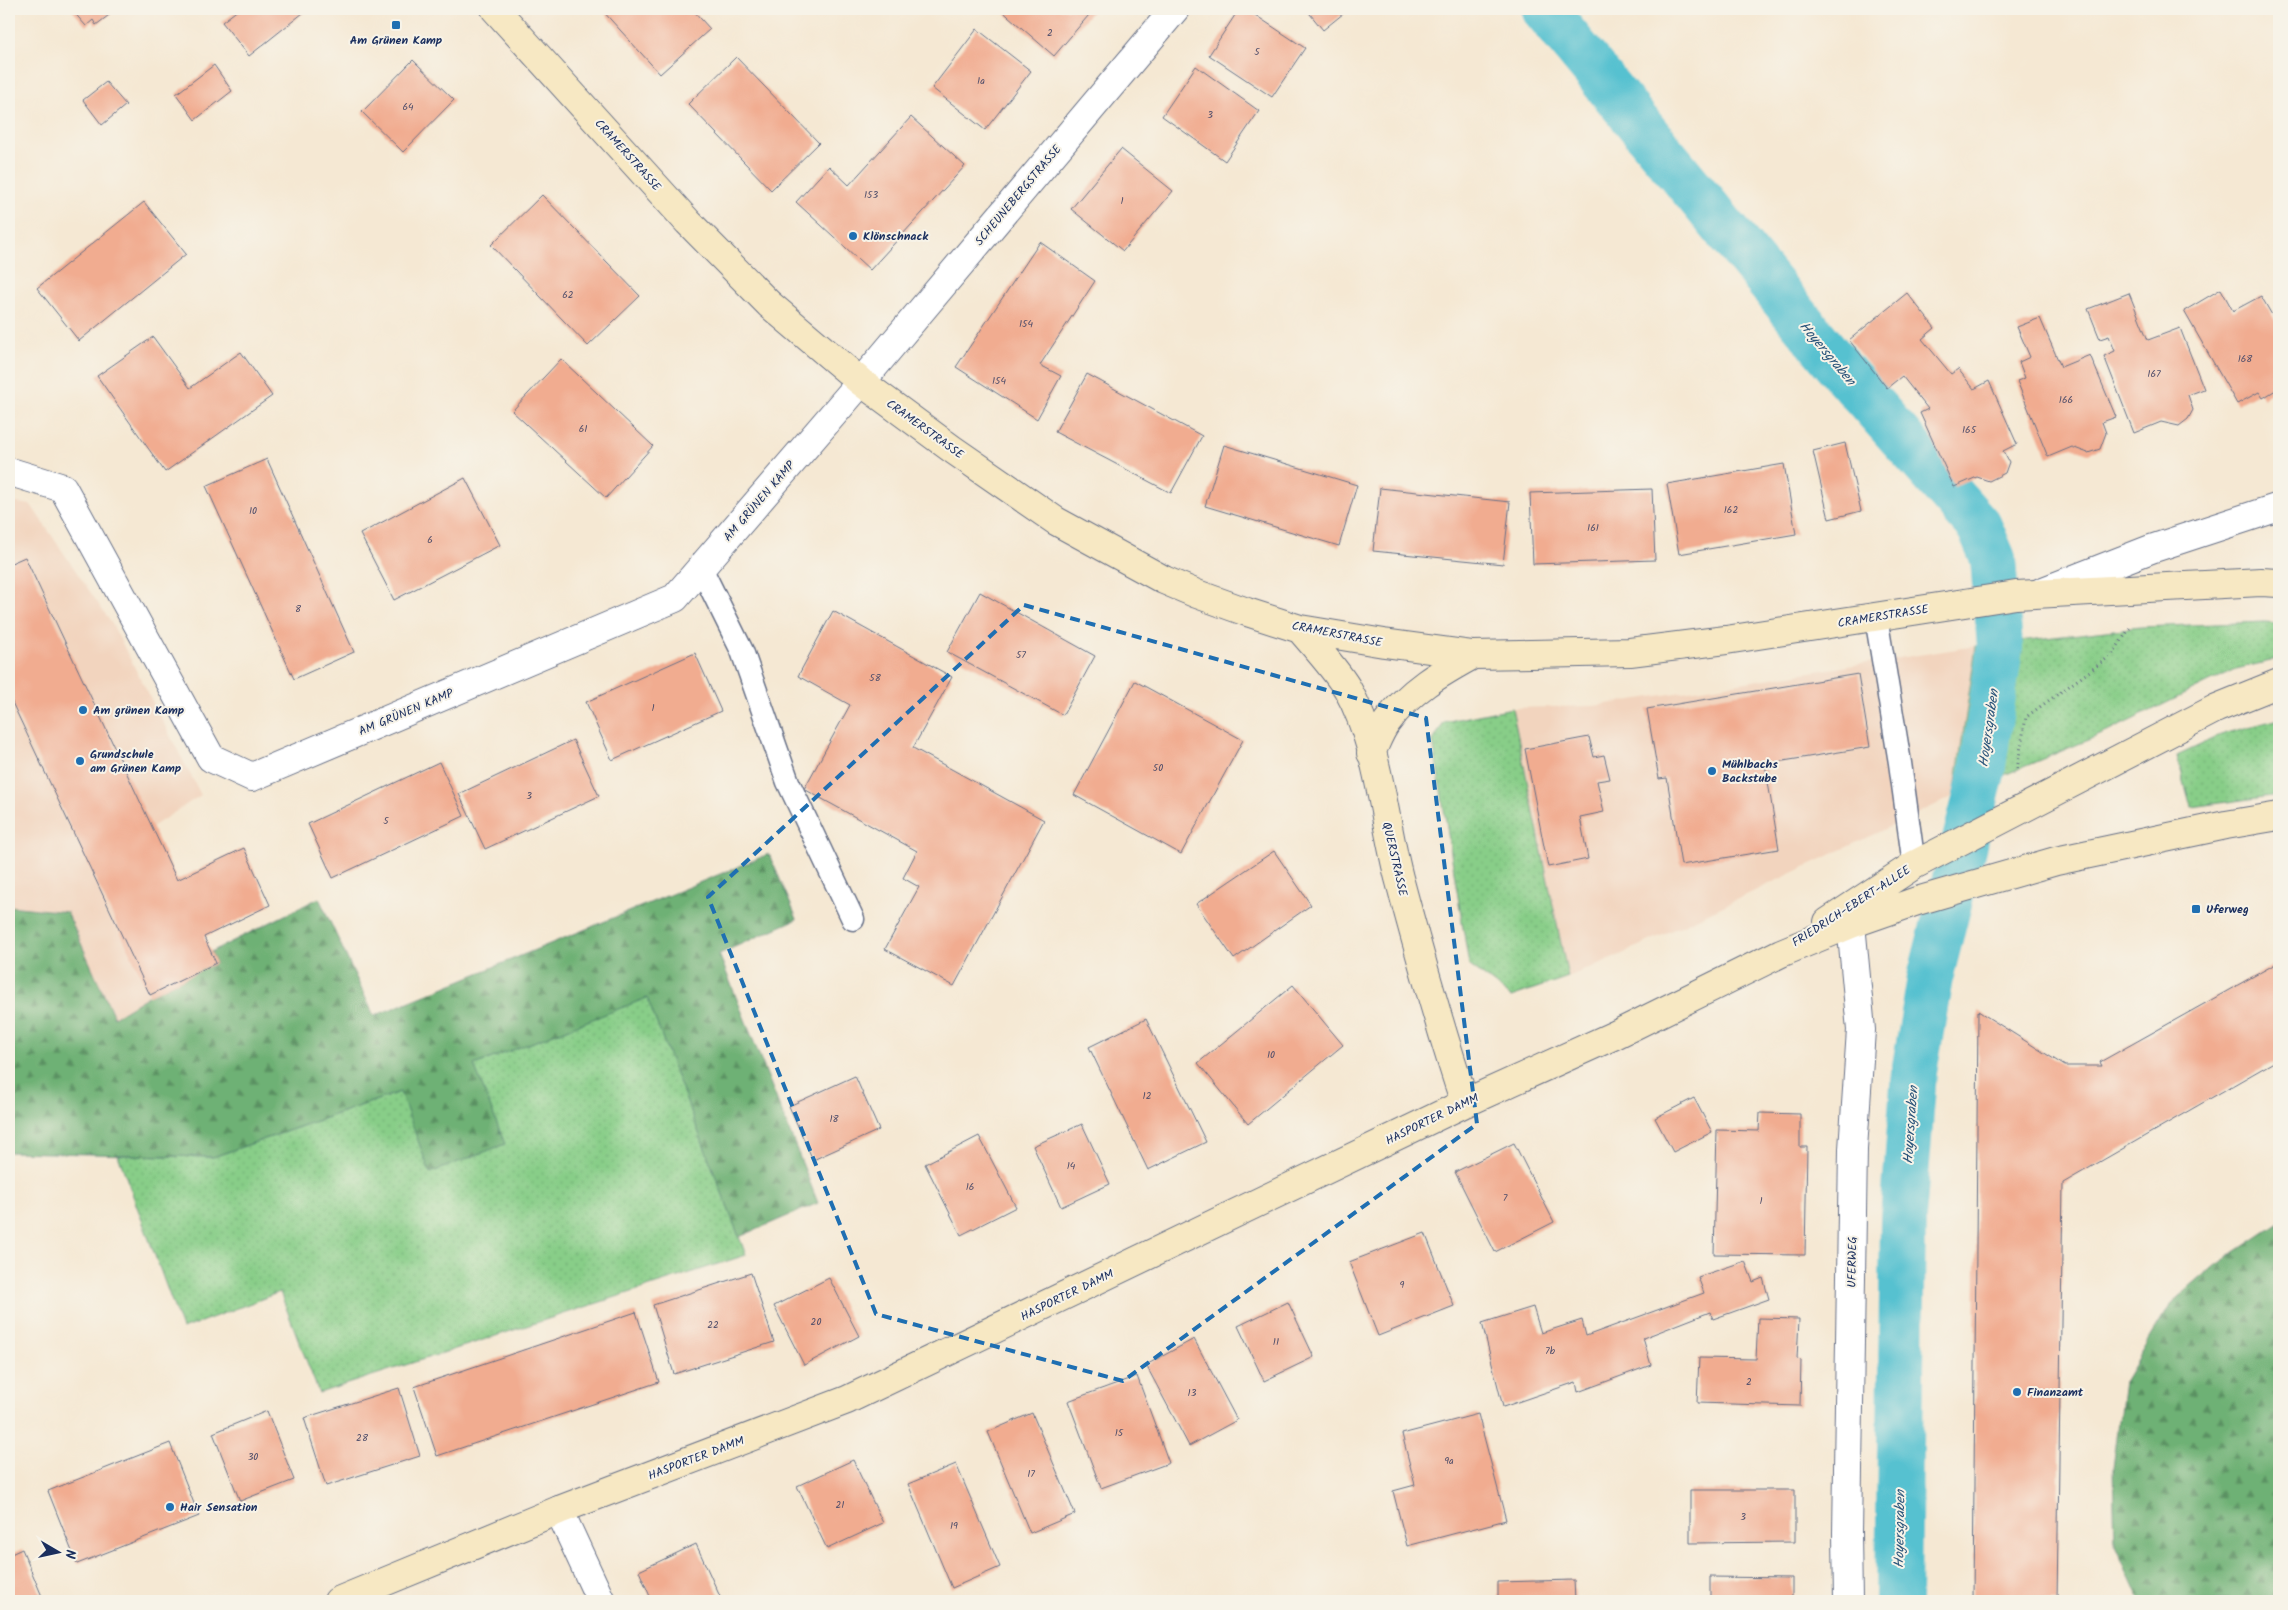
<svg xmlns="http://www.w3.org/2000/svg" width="2288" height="1610" font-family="Kalam,sans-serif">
	<defs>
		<pattern id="green-dots" width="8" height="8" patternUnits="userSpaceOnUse" patternTransform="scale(1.25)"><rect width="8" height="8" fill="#88ce88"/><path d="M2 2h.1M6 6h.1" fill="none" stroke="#75b178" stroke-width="1.8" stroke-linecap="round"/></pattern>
		<pattern id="forest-firs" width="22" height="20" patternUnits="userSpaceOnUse" patternTransform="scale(1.25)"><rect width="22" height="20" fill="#6eb174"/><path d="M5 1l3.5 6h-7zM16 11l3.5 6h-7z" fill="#5a9062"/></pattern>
	</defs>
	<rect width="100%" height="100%" fill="#f7f3e8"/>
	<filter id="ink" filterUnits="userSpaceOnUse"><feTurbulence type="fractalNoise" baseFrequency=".02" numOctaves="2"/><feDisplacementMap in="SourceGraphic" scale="10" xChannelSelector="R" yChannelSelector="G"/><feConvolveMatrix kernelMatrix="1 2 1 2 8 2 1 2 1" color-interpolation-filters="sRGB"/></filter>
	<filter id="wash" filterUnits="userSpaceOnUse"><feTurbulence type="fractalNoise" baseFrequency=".0096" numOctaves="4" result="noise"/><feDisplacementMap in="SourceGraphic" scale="20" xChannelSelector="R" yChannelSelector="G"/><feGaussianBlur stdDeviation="1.12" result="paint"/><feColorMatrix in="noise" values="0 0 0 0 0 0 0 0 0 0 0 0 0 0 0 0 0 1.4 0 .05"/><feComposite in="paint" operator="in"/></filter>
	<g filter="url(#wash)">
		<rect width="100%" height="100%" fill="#f5e8d3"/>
		<path fill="#f2d4be" d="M9,502L31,505L112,624L201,795L152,827L216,963L150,995L114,1018L67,912L9,906Z
			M1976,646L1954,796L1618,956L1568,977L1512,708L1594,706Z"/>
		<path fill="url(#green-dots)" stroke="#527e73" d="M2264,622L2279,623V659L2236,669L2107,732L1954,796L1976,646L2140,627Z
			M1512,708L1568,977L1511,997L1469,965L1433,741L1444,722Z
			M2279,719V795L2191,807L2177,756L2226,733Z
			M647,997L746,1255L319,1393L280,1292L182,1329L118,1155L213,1157L400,1092L431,1172L474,1065Z"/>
		<path fill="url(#forest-firs)" stroke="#447069" d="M769,854L797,919L719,954L818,1203L739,1237L647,998L474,1065L505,1144L430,1173L400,1092L213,1157L9,1152V906L67,912L114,1017L150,995L216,963L211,952L319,898L374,1016Z
			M2279,1223V1601H2140L2115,1545L2113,1468L2124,1382L2170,1304L2216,1265Z"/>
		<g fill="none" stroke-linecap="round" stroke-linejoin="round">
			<path stroke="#56c1d0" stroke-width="46" d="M1544,9L1843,372L1979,526L1993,559L2000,647L1982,773L1930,978L1914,1072L1903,1218L1898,1601"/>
		</g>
		<g id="blocks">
			<path fill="#f1ac90" d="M71,9H117L96,25L93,20L86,26Z
				M239,9H308L249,56L222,22Z
				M601,9H692L710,29L660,74Z
				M1000,9H1094L1054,56Z
				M1239,9H1246L1305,48L1272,97L1209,55Z
				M1306,9H1349L1323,30Z
				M977,29L1031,71L985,130L932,88Z
				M736,57L819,143L771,190L688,104Z
				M413,60L454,100L403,152L362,112Z
				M214,65L232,91L195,120L176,94Z
				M1196,66L1259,111L1225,161L1162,116Z
				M106,82L126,105L102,125L83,100Z
				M911,117L965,166L870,270L796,202L829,166L849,185Z
				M1121,149L1173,191L1123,251L1071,209Z
				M542,195L640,296L588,346L491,245Z
				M144,202L186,254L79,341L37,288Z
				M1040,242L1095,281L1040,365L1061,376L1037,419L956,367Z
				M2221,289L2233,311L2261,296L2279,327V388L2263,398L2259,392L2237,404L2184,311Z
				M1907,293L1935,328L1922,339L1951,374L1958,369L1974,389L1989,381L2017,444L2003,451L2009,462L2005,473L1989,481L1977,477L1954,487L1920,413L1928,409L1902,376L1887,388L1849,340Z
				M2129,293L2148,340L2180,328L2204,389L2188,395L2193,410L2188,419L2179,426L2161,422L2134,433L2104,356L2115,351L2109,336L2100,339L2088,309Z
				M2040,318L2061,367L2090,355L2116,417L2102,422L2106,433L2100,449L2088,453L2072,447L2048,457L2017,381L2025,378L2019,362L2030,357L2017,327Z
				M153,337L190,388L241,352L272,396L165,472L97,376Z
				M561,359L653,446L606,498L512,411Z
				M1087,374L1202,436L1171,493L1055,432Z
				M1845,443L1861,511L1829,519L1813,451Z
				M1224,445L1357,485L1339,546L1205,506Z
				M267,459L354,652L294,679L206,486Z
				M1784,464L1796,534L1679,554L1667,484Z
				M465,478L500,545L394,600L360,534Z
				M1380,488L1510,502L1503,564L1373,551Z
				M1652,489L1655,560L1533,564L1530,493Z
				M25,557L177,880L244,848L270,905L204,937L216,963L150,995L9,696V564Z
				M980,592L1095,656L1063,715L947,652Z
				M833,611L952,677L913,748L1044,820L954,986L885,949L919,887L903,878L917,851L804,789L850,705L798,676Z
				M695,653L721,711L612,760L586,702Z
				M1858,674L1870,747L1765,764L1779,849L1681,865L1667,778L1659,779L1647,709Z
				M1135,681L1243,740L1181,854L1074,795Z
				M1589,737L1594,757L1604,755L1610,779L1597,781L1604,812L1580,817L1588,859L1548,867L1525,749Z
				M573,740L599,796L485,849L459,794Z
				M439,762L464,816L333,878L308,824Z
				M1274,851L1311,905L1234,959L1196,904Z
				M2279,962V1059L2063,1183L2057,1601H1973L1978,1011L2065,1066H2102L2100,1062Z
				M1293,985L1343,1045L1248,1124L1198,1063Z
				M1146,1019L1206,1142L1148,1170L1089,1047Z
				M855,1076L879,1130L813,1160L789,1106Z
				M1694,1098L1712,1132L1673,1152L1655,1118Z
				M1760,1113L1800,1114V1147H1807L1805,1255L1714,1254L1717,1130L1759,1131Z
				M1082,1124L1110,1184L1061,1207L1033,1146Z
				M979,1136L1016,1207L961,1235L925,1164Z
				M1514,1143L1554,1222L1495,1252L1455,1172Z
				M1425,1233L1454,1306L1378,1336L1349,1262Z
				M1745,1261L1753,1282L1763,1278L1769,1299L1713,1319L1710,1312L1643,1338L1651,1365L1578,1392L1576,1382L1503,1407L1482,1323L1533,1307L1541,1333L1582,1320L1586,1336L1704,1293L1698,1277Z
				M751,1273L774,1342L674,1374L653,1305Z
				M829,1278L859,1336L804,1365L774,1306Z
				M1288,1302L1314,1357L1264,1381L1238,1326Z
				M636,1312L659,1382L437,1456L414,1387Z
				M1758,1318L1799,1319L1797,1359L1801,1360L1800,1406L1697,1403L1699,1358L1756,1359Z
				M1194,1339L1237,1420L1189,1446L1146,1365Z
				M1137,1376L1169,1463L1101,1488L1068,1401Z
				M399,1388L420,1456L326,1486L304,1418Z
				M267,1411L294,1480L240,1501L213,1433Z
				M1032,1413L1075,1514L1030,1533L988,1432Z
				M1478,1414L1506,1520L1407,1546L1393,1491L1415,1485L1402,1434Z
				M170,1443L199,1516L77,1564L48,1491Z
				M853,1460L883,1523L827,1549L797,1486Z
				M956,1464L1000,1567L952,1588L908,1484Z
				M1690,1490H1795V1542L1690,1543Z
				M696,1544L722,1601H652L639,1571Z
				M22,1549L44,1601H9V1555Z
				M1710,1577L1792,1578V1601H1710Z
				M1574,1580L1575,1601H1498V1582Z"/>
		</g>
	</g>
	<g filter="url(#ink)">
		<use href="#blocks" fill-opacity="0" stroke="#677087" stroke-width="1"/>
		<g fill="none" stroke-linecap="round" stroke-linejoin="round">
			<g stroke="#677087" stroke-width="25">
				<path id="lane" d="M701,568L742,651L788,782L853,919
					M1876,617L1900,763L1914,865"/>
			</g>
			<g stroke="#677087" stroke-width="30">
				<path id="street" d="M9,474L14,473L63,488L211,758L252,777L675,598L861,382L1175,9
					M2041,592L2151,549L2279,507
					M559,1510L601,1601
					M1848,1601L1847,1533L1853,1149L1861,1030L1851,924"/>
			</g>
			<g stroke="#677087" stroke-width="30">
				<path id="secondary" d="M495,9L688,222L769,304L861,382L952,449L1056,521L1164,580L1197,594L1247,612L1300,629L1384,643L1473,655L1630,652L1726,640L2016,595L2261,582L2279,583
					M1300,629C1316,648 1334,667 1347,688C1379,745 1383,816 1399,878C1419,953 1440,1029 1465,1103
					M1371,753C1376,743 1380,731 1387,722C1409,691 1440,673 1473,655
					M1828,922L1914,865L2217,708L2279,683
					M338,1601L559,1510L847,1400L1465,1103L1615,1035L1781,953L1851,924L1917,901L2056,861L2226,825L2279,816"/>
			</g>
			<path stroke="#677087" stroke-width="3" stroke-dasharray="1 4" stroke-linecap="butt" d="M2017,769L2026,717L2112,655L2131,626"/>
			<use href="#lane" stroke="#fff" stroke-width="22"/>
			<use href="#street" stroke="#fff" stroke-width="28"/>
			<use href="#secondary" stroke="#f7e8c3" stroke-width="28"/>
		</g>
	</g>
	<path fill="none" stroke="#1f6fb2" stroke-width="4" stroke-dasharray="10 6" stroke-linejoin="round" d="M1024,605L1426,718L1477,1124L1123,1381L876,1314L708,897Z"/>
	<g fill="#1f6fb2" stroke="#f7f3e8" stroke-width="2">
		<rect x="391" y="20" width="10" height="10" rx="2.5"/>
		<circle cx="853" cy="236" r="5"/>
		<circle cx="83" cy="710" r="5"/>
		<circle cx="80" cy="761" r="5"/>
		<circle cx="1712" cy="771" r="5"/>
		<rect x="2191" y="904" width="10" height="10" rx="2.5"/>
		<circle cx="2017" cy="1392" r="5"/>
		<circle cx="170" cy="1507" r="5"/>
	</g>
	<g text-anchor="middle" stroke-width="4" stroke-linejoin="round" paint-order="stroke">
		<g font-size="10" fill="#504e6a">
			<text x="1050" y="36">2</text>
			<text x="1257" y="55">5</text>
			<text x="981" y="84">1a</text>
			<text x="408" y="110">64</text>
			<text x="1210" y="118">3</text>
			<text x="871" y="198">153</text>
			<text x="1122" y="204">1</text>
			<text x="568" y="298">62</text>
			<text x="1026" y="327">154</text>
			<text x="2245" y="362">168</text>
			<text x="2154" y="377">167</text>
			<text x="999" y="384">154</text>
			<text x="2066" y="403">166</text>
			<text x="583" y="432">61</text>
			<text x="1969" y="433">165</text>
			<text x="1731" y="513">162</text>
			<text x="253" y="514">10</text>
			<text x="1593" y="531">161</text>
			<text x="430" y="543">6</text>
			<text x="298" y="612">8</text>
			<text x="1021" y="658">57</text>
			<text x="875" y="681">58</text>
			<text x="653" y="711">1</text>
			<text x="1158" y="771">50</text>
			<text x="529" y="799">3</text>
			<text x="386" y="824">5</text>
			<text x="1271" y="1058">10</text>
			<text x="1147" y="1099">12</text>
			<text x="834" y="1122">18</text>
			<text x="1071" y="1169">14</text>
			<text x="970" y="1190">16</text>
			<text x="1505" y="1201">7</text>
			<text x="1761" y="1204">1</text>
			<text x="1402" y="1288">9</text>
			<text x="816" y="1325">20</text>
			<text x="713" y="1328">22</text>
			<text x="1276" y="1345">11</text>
			<text x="1550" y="1354">7b</text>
			<text x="1749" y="1385">2</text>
			<text x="1192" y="1396">13</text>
			<text x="1119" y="1436">15</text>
			<text x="362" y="1441">28</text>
			<text x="253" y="1460">30</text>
			<text x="1449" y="1464">9a</text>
			<text x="1031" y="1477">17</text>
			<text x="840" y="1508">21</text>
			<text x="1743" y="1520">3</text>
			<text x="954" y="1529">19</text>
		</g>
		<g font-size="12" font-weight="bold" fill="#1b2f5e" stroke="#f7f3e8" text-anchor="start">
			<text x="396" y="44" text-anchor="middle">Am Grünen Kamp</text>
			<text x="863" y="240">Klönschnack</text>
			<text x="93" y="714">Am grünen Kamp</text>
			<text x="90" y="758">Grundschule<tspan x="90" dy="14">am Grünen Kamp</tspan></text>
			<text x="1722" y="768">Mühlbachs<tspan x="1722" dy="14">Backstube</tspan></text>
			<text x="2206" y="913">Uferweg</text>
			<text x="2027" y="1396">Finanzamt</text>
			<text x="180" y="1511">Hair Sensation</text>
		</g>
		<g font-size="12" fill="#1b2f5e" stroke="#f7f3e8">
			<text transform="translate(628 155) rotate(48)" y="4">CRAMERSTRASSE</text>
			<text transform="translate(1018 195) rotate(-50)" y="4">SCHEUNEBERGSTRASSE</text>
			<text transform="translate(925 429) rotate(36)" y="4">CRAMERSTRASSE</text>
			<text transform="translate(759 501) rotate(-49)" y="4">AM GRÜNEN KAMP</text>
			<text transform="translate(1883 616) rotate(-9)" y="4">CRAMERSTRASSE</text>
			<text transform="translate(1337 634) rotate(11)" y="4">CRAMERSTRASSE</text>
			<text transform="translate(406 712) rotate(-23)" y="4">AM GRÜNEN KAMP</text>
			<text transform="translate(1395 859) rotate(77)" y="4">QUERSTRASSE</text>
			<text transform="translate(1851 906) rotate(-33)" y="4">FRIEDRICH-EBERT-ALLEE</text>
			<text transform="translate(1432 1119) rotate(-26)" y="4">HASPORTER DAMM</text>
			<text transform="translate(1852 1262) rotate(-89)" y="4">UFERWEG</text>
			<text transform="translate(1067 1295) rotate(-26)" y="4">HASPORTER DAMM</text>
			<text transform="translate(696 1458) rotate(-21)" y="4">HASPORTER DAMM</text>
		</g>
		<g font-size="14" font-style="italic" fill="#2a547a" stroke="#f7f3e8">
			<text transform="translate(1828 353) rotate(50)" y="5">Hoyersgraben</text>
			<text transform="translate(1988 728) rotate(-82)" y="5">Hoyersgraben</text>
			<text transform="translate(1910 1125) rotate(-86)" y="5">Hoyersgraben</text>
			<text transform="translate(1899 1529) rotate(-89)" y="5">Hoyersgraben</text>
		</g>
	</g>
	<rect width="2288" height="1610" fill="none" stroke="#f7f3e8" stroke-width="30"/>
	<g transform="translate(58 1552) rotate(99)" stroke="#f7f3e8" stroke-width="4" paint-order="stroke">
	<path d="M0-4L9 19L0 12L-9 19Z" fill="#1b2f5e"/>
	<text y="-8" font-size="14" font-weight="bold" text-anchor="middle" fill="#1b2f5e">N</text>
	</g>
</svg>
